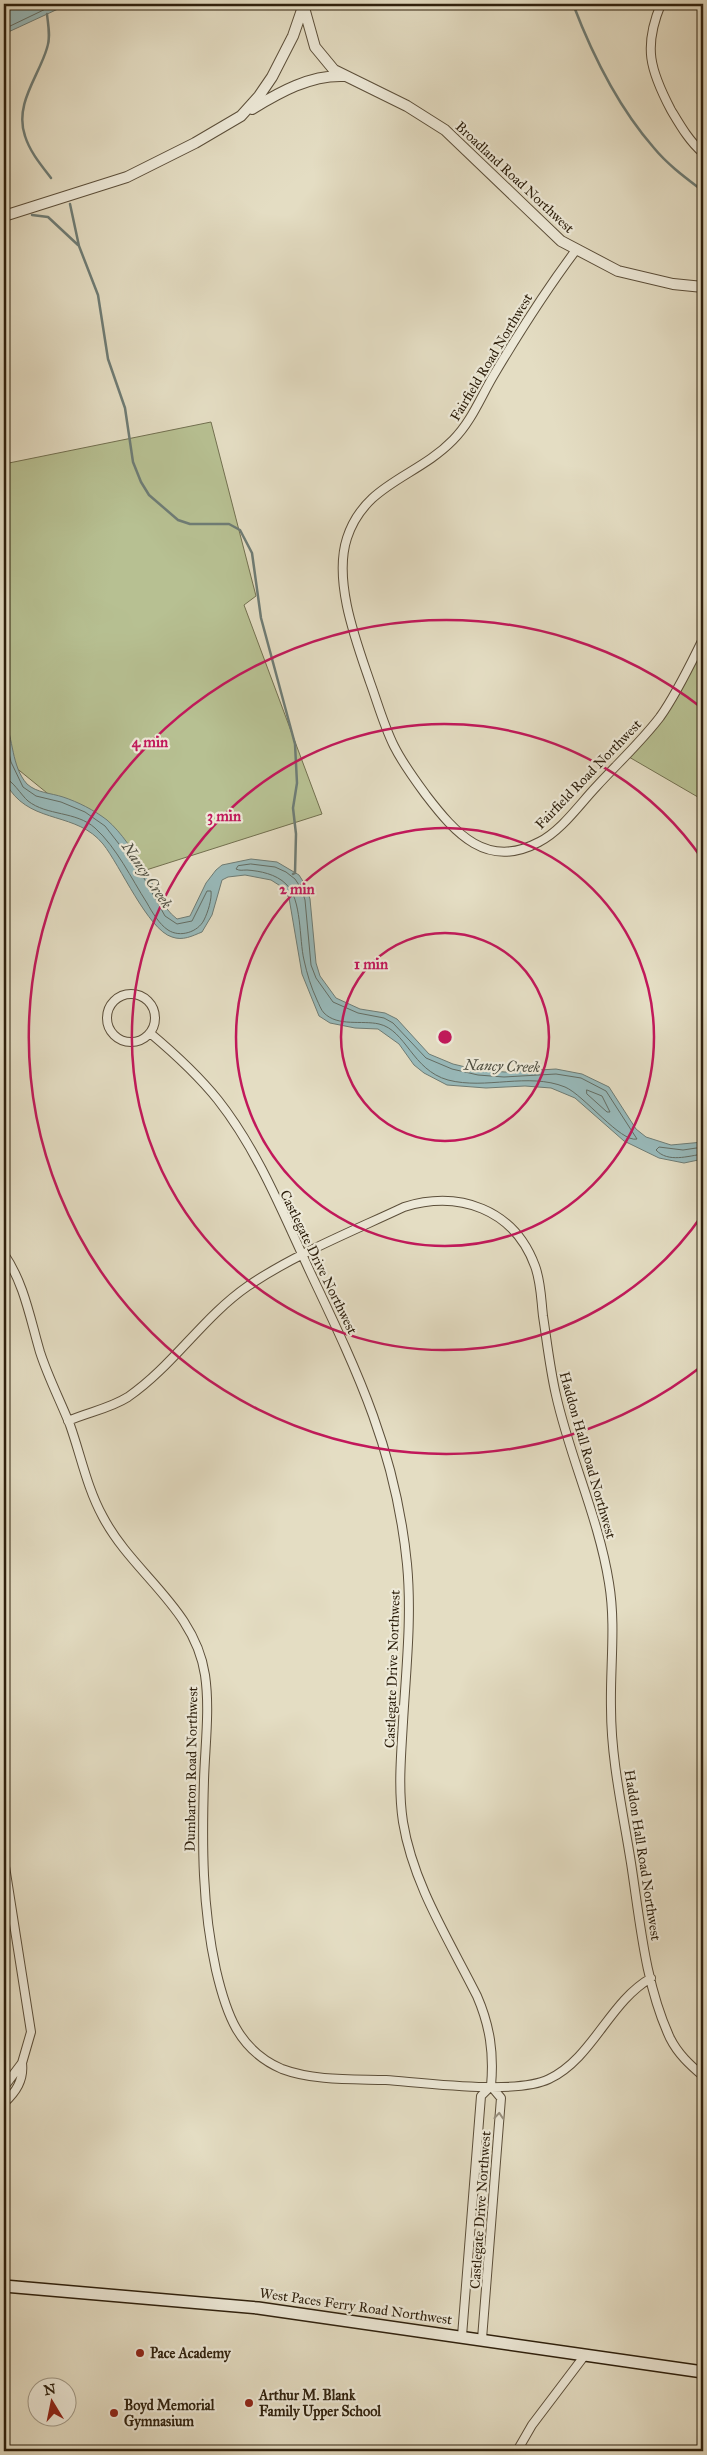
<svg xmlns="http://www.w3.org/2000/svg" width="707" height="2455" font-family="'IM FELL Great Primer',serif">
	<rect width="100%" height="100%" fill="#e4ddc3"/>
	<filter id="stains"><feTurbulence type="fractalNoise" baseFrequency=".004" numOctaves="4"/><feColorMatrix values="0 0 0 0 .2 0 0 0 0 .09 0 0 0 0 .02 0 0 0 .5 -.17"/></filter>
	<radialGradient id="worn" r=".72"><stop offset=".6" stop-color="#630" stop-opacity="0"/><stop offset="1" stop-color="#630" stop-opacity=".3"/></radialGradient>
	<path fill="#b7c092" stroke="#727050" d="M211,422L256,596L244,605L322,814L143,871L4,758V464Z
		M703,639V800L629,757L677,696Z"/>
	<path fill="#98babb" stroke="#6e7c75" d="M4,4H62L58,9L4,34Z
		M4,719C14,739 11,766 27,784C37,793 51,793 63,797C78,802 94,810 107,820C122,833 134,852 144,869C155,886 161,907 177,919L190,916L206,883L216,870L222,865L251,859L277,862L299,875L306,886L310,899L316,963L320,976L336,998L360,1009L385,1013L397,1019L429,1054L453,1064L478,1070L505,1072L556,1069L582,1074L609,1087L636,1129L646,1137L671,1145L703,1142V1159L684,1163L659,1158L624,1141L575,1098L551,1088L525,1086L486,1088L447,1085L424,1073L414,1065L399,1044L378,1029L355,1028L330,1023L319,1016L302,974L289,898L282,887L271,880L245,875L228,877L222,880L212,915L202,932C192,936 183,941 172,937C148,930 120,865 103,844C77,812 34,824 10,790C0,775 4,739 4,719Z"/>
	<g fill="none" stroke-linecap="round" stroke-linejoin="round">
		<path stroke="#636d64" stroke-width="1" d="M4,29L56,4
			M4,731L11,762L23,787L36,796L61,802L85,812L105,826L140,871L165,916L177,924L192,921L207,891H211C212,899 208,912 204,920C198,932 180,938 168,930C159,924 152,912 147,903C131,878 117,848 95,828C76,811 47,816 28,801C21,795 12,779 4,778
			M251,864L275,867L286,872L295,879L301,888L305,900L311,965L316,978L333,1002L358,1013L384,1018L393,1023L426,1058L452,1069L478,1075L504,1077L556,1074L581,1078L606,1091L637,1139C621,1143 584,1095 565,1087C528,1072 486,1090 448,1080C412,1070 406,1030 379,1024C362,1020 338,1027 324,1013C321,1010 319,1004 317,1000C311,987 307,974 304,960C299,939 302,899 286,884C276,874 260,871 247,870C242,870 240,871 236,869L238,866Z
			M587,1090L602,1096L610,1112H607L587,1094Z
			M703,1147L683,1150L659,1147L656,1150C668,1163 688,1156 703,1154"/>
		<path stroke="#6e7c75" stroke-width="2.5" d="M573,4C592,54 619,108 654,148C668,165 686,178 703,191
			M47,14C48,25 51,37 47,48C39,76 14,104 25,136C30,152 41,165 51,178
			M4,203H7
			M70,204L79,246L98,295L108,359L125,408L133,462L141,482L149,495L178,520L190,524H229L240,530L252,553L261,618L295,744L297,783L293,808L296,834L295,873L293,874
			M32,215L48,217L78,245"/>
		<g stroke="#5c4f3a" stroke-width="10">
			<path id="minor" d="M661,4C643,47 650,70 671,110C680,125 689,141 703,153
				M576,250C546,290 520,331 495,373C481,396 472,421 453,440C416,478 365,483 347,538C333,581 356,641 370,682C378,704 384,726 394,746C403,764 415,780 426,795C455,833 487,870 539,842C561,831 579,805 596,787C617,764 641,742 660,717C677,693 690,665 703,639
				M107 1018a24 24 0 1 1 48 0a24 24 0 1 1-48 0Z
				M150,1033C175,1054 198,1075 218,1100C259,1152 284,1216 312,1276C359,1375 396,1453 407,1564C412,1617 406,1670 403,1722C401,1756 398,1789 403,1822C413,1884 449,1940 477,1996C490,2026 494,2053 491,2086L481,2096L462,2336
				M4,1254C24,1283 30,1318 40,1352C48,1377 60,1400 70,1425C81,1456 87,1488 103,1517C133,1574 195,1608 205,1675C210,1709 205,1746 204,1780C202,1845 202,1906 216,1970C226,2013 238,2050 282,2069C314,2081 353,2079 386,2080C426,2083 516,2095 549,2079C593,2058 609,2002 651,1978
				M68,1421C88,1412 109,1409 128,1397C173,1366 203,1317 248,1286C295,1254 353,1231 404,1207C459,1190 514,1209 535,1266C541,1282 541,1299 543,1316C547,1342 550,1369 556,1395C570,1458 599,1519 609,1583C616,1625 610,1667 611,1708C611,1760 623,1812 631,1863C640,1921 645,1984 670,2038C678,2054 690,2065 703,2076
				M4,1860L31,2032L22,2063L4,2087
				M4,2103C16,2092 24,2080 22,2063
				M482,2339L501,2098L491,2086
				M517,2451L532,2425L585,2355"/>
		</g>
		<g stroke="#5c4f3a" stroke-width="12">
			<path id="tertiary" d="M303,4L315,47L334,70L407,106L445,130L561,241L618,271L673,284L703,287
				M252,109C280,92 310,75 343,76
				M4,216L127,177L195,143L241,116L259,96L272,77L293,36L303,7"/>
		</g>
		<g stroke="#2e200d" stroke-width="14">
			<path id="secondary" d="M4,2286L258,2308L703,2372"/>
		</g>
		<use href="#minor" stroke="#ede9d8" stroke-width="8"/>
		<use href="#tertiary" stroke="#ede9d8" stroke-width="10"/>
		<use href="#secondary" stroke="#ede9d8" stroke-width="11"/>
	</g>
	<defs><path id="oneway-chevron" d="M-2-3.5L2.5 0L-2 3.5" fill="none" stroke-width="1.6" stroke-linecap="round" stroke-linejoin="round" transform="scale(1.25)"/></defs>
	<use stroke="#978f7d" href="#oneway-chevron" transform="translate(499 2116) rotate(-86)"/>
	<g fill="none" stroke="#c2185b" stroke-width="2.5">
		<circle cx="445" cy="1037" r="104"/>
		<circle cx="445" cy="1037" r="209"/>
		<path d="M703 1214A313 313 0 1 1 703 860"/>
		<path d="M702 1366A417 417 0 1 1 702 708"/>
	</g>
	<g fill="#8f2418" stroke="#ede9d8" stroke-width="2">
		<circle cx="140" cy="2353" r="5"/>
		<circle cx="249" cy="2403" r="5"/>
		<circle cx="114" cy="2413" r="5"/>
	</g>
	<g text-anchor="middle" stroke-width="4.5" stroke-linejoin="round" paint-order="stroke">
		<g font-size="14" fill="#2e200d" stroke="#ede9d8">
			<text transform="translate(515 177) rotate(43)" y="5">Broadland Road Northwest</text>
			<text transform="translate(491 357) rotate(-59)" y="5">Fairfield Road Northwest</text>
			<text transform="translate(588 774) rotate(-46)" y="5">Fairfield Road Northwest</text>
			<text transform="translate(319 1262) rotate(64)" y="5">Castlegate Drive Northwest</text>
			<text transform="translate(588 1455) rotate(74)" y="5">Haddon Hall Road Northwest</text>
			<text transform="translate(392 1669) rotate(-88)" y="5">Castlegate Drive Northwest</text>
			<text transform="translate(191 1769) rotate(-89)" y="5">Dumbarton Road Northwest</text>
			<text transform="translate(643 1855) rotate(81)" y="5">Haddon Hall Road Northwest</text>
			<text transform="translate(480 2210) rotate(-86)" y="5">Castlegate Drive Northwest</text>
			<text transform="translate(356 2306) rotate(8)" y="5">West Paces Ferry Road Northwest</text>
		</g>
		<g font-size="14" font-weight="bold" fill="#2e200d" stroke="#ede9d8" text-anchor="start">
			<text x="150" y="2358">Pace Academy</text>
			<text x="259" y="2400">Arthur M. Blank<tspan x="259" dy="16">Family Upper School</tspan></text>
			<text x="124" y="2410">Boyd Memorial<tspan x="124" dy="16">Gymnasium</tspan></text>
		</g>
		<g font-size="15" font-style="italic" fill="#4e4e41" stroke="#ede9d8">
			<text transform="translate(147 875) rotate(56)" y="5">Nancy Creek</text>
			<text transform="translate(502 1066) rotate(2)" y="5">Nancy Creek</text>
		</g>
	</g>
	<circle cx="445" cy="1037" r="8" fill="#c2185b" stroke="#ede9d8" stroke-width="2.5"/>
	<g font-size="15" text-anchor="middle" font-weight="bold" fill="#c2185b" stroke="#ede9d8" stroke-width="4.5" stroke-linejoin="round" paint-order="stroke">
		<text x="150" y="747">4 min</text>
		<text x="224" y="821">3 min</text>
		<text x="297" y="894">2 min</text>
		<text x="371" y="969">1 min</text>
	</g>
	<rect width="707" height="2455" fill="none" stroke="#e4ddc3" stroke-width="20"/>
	<rect x="5" y="5" width="697" height="2445" fill="none" stroke="#2e200d" stroke-width="2.5"/>
	<rect x="10" y="10" width="687" height="2435" fill="none" stroke="#2e200d"/>
	<g transform="translate(52 2402) rotate(350)"><circle r="24" fill="#ede9d8" stroke="#a19987"/>
	<path d="M0-4L9 19L0 12L-9 19Z" fill="#8f2418"/>
	<text y="-8" font-size="14" font-weight="bold" text-anchor="middle" fill="#2e200d">N</text>
	</g>
	<rect width="100%" height="100%" filter="url(#stains)"/>
	<rect width="100%" height="100%" fill="url(#worn)"/>
</svg>
